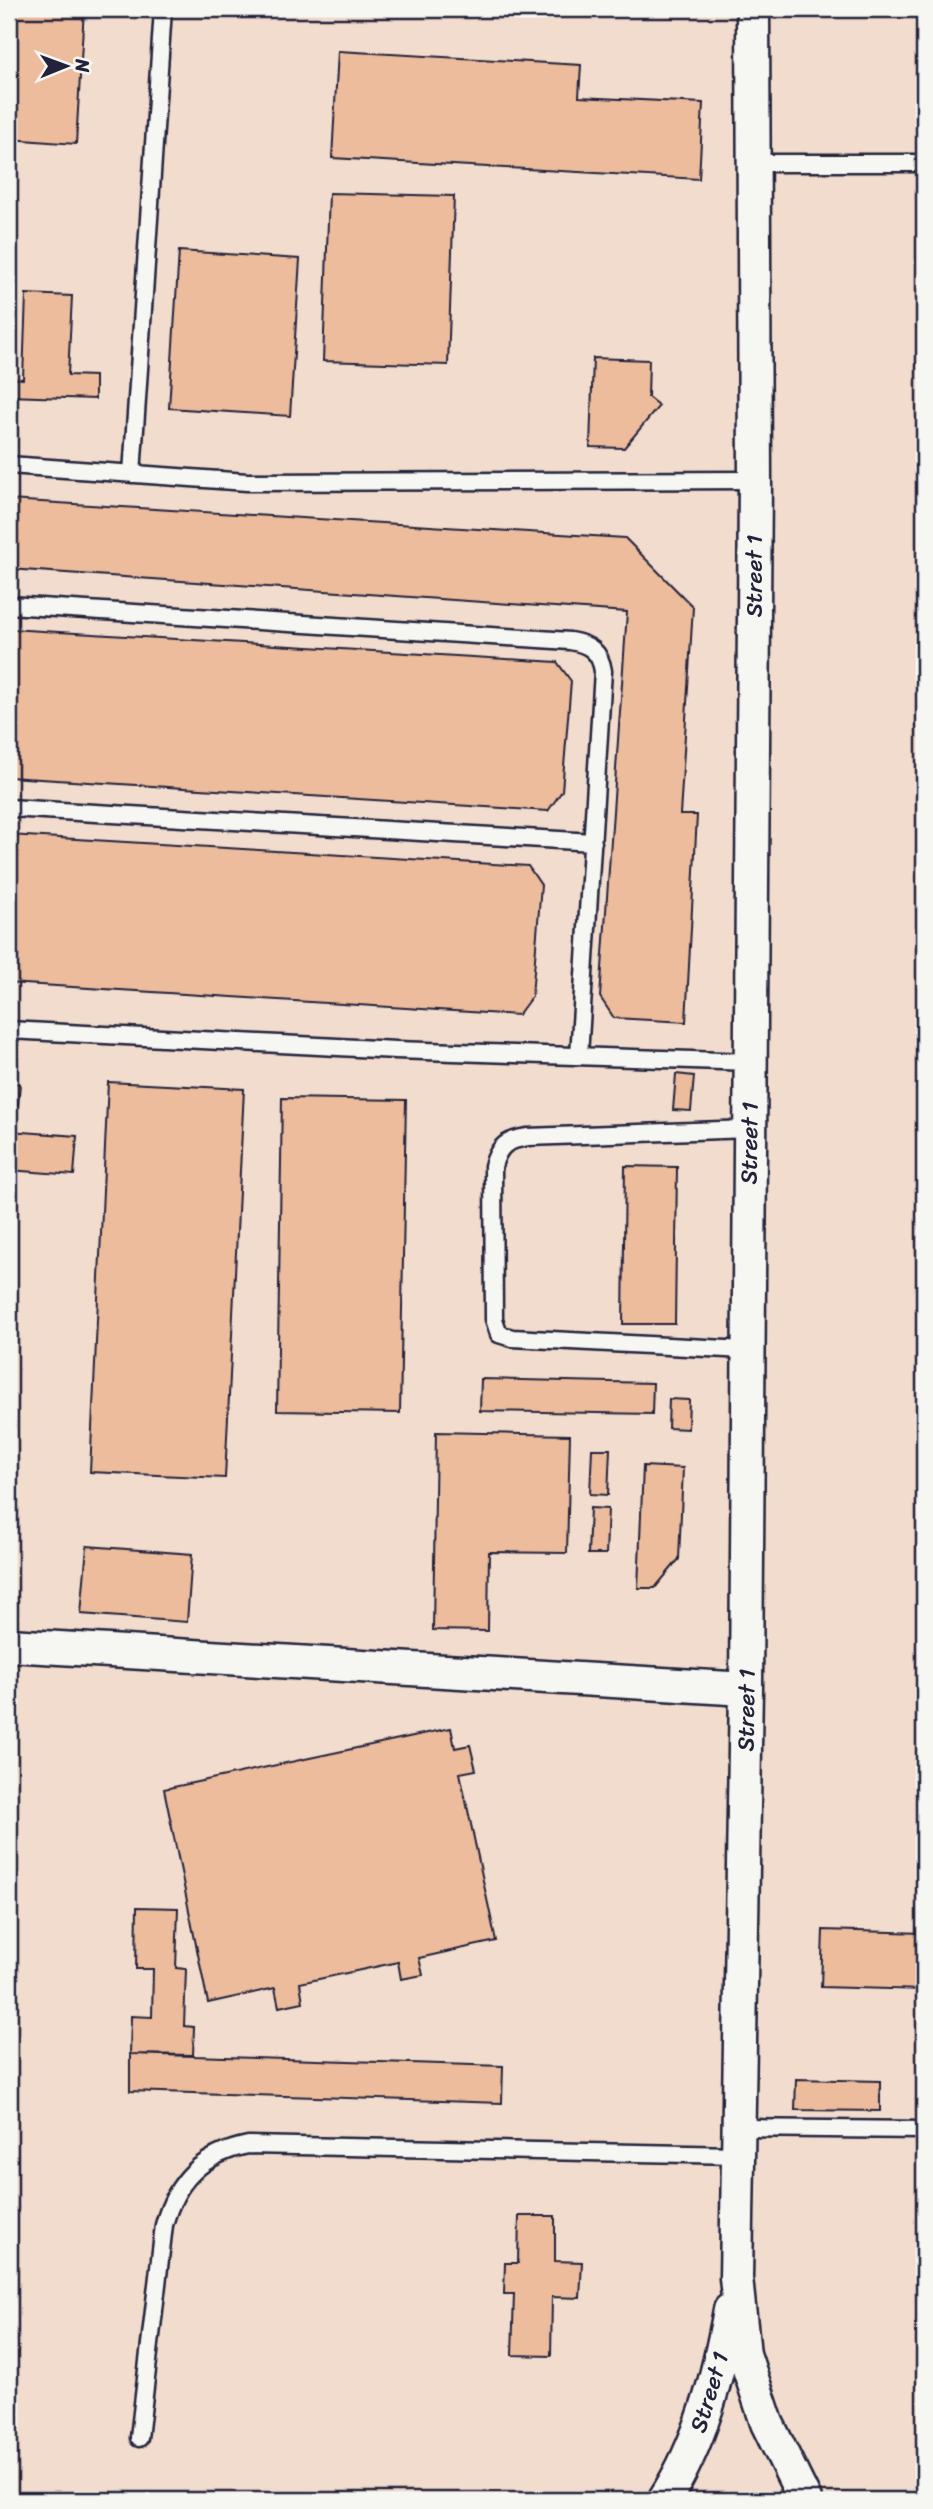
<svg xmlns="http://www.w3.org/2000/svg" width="933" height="2509" font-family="Sriracha,sans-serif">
	<rect width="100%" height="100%" fill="#f4eae1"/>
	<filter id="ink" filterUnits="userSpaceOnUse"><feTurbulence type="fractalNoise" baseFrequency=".0143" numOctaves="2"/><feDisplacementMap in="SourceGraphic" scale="14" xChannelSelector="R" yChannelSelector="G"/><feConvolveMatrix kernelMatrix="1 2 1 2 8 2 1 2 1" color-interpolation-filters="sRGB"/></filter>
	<g filter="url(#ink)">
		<path fill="#f2dccd" d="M9,9H924V2500H9Z"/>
		<path fill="#edbc9d" stroke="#22223b" stroke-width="2" d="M9,9H84L76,144L9,139Z
			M338,51L581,65L579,97L703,103L699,179L332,158Z
			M329,193L454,196L448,365L323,361Z
			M179,251L300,259L290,416L169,408Z
			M26,294L72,296L68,375L95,376V399L9,396V378L23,379Z
			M593,358L649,360L648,397L659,406L624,448L590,447Z
			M9,500L625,538L693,607L680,815H697L686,1022L614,1018L600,997L627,612L9,569Z
			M9,629L557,662L571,681L562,791L548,811L9,777Z
			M9,835L528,866L541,885L532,996L518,1015L9,983Z
			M676,1074L694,1076L691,1111L673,1110Z
			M108,1082L244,1089L225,1478L90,1472Z
			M9,1083L20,1084L18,1105L9,1104Z
			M282,1098L406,1100L400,1413L277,1411Z
			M9,1131L77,1136L74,1175L9,1170Z
			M625,1166L677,1167L675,1324H623Z
			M481,1379L653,1383L652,1414L480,1411Z
			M669,1399L689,1400L688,1429L668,1428Z
			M436,1432L570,1435L567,1553L489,1552L488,1631L433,1630Z
			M592,1449H610L608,1495L590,1494Z
			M643,1466L683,1468L679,1559L655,1588H638Z
			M590,1508L608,1509L606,1554H588Z
			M87,1546L192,1554L187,1622L81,1614Z
			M451,1728L455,1748L470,1745L476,1770L460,1773L496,1941L419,1958L423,1975L401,1979L398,1962L300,1983L303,2002L279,2007L275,1988L208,2003L164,1789Z
			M137,1907L178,1908L176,1968L186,1969L184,2026L194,2027L193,2055L130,2054L131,2016L152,2017L153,1969H136Z
			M823,1930L924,1933V1990L821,1987Z
			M130,2054L503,2066L502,2103L130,2091Z
			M796,2079L880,2081V2111L795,2110Z
			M519,2216H555V2261L582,2262L580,2298L552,2297L551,2356L512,2355L514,2294H504L505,2263H518Z"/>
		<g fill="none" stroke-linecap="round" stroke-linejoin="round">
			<g stroke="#22223b" stroke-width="21">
				<path id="lane" d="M754,163H924
					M9,465L247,482L755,480
					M132,474L163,9
					M9,605L570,641C589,644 600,651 603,671L579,1056
					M9,808L593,842
					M9,1030L396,1050L751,1062
					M746,1350L512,1338L499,1334L494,1319L493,1166C499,1145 507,1140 528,1137L749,1129
					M739,2128L924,2130
					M139,2438L164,2225C176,2180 203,2154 248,2145L738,2155"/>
			</g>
			<g stroke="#22223b" stroke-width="37">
				<path id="street" d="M753,9L755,480L746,1689L736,2278L744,2354L767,2423L805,2500
					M9,1645L746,1689
					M664,2500C701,2443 718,2377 730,2310"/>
			</g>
			<use href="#lane" stroke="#f6f6f2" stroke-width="16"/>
			<use href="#street" stroke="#f6f6f2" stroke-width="32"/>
		</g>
	</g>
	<g text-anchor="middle" stroke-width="5" stroke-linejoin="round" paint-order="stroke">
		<g font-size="23" fill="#22223b" stroke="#f6f6f2">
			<text transform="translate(754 576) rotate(-90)" y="8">Street 1</text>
			<text transform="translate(749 1143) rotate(-89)" y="8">Street 1</text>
			<text transform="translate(746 1710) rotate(-89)" y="8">Street 1</text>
			<text transform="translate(709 2392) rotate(-73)" y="8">Street 1</text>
		</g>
	</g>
	<rect width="933" height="2509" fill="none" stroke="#f6f6f2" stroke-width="35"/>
	<rect x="18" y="18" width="898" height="2474" fill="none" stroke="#22223b" stroke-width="2.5" filter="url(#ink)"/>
	<g transform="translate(66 66) rotate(89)" stroke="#f6f6f2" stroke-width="5" paint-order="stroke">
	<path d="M0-5L12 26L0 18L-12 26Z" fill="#22223b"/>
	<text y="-10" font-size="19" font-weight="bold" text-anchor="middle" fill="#22223b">N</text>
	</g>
</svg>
